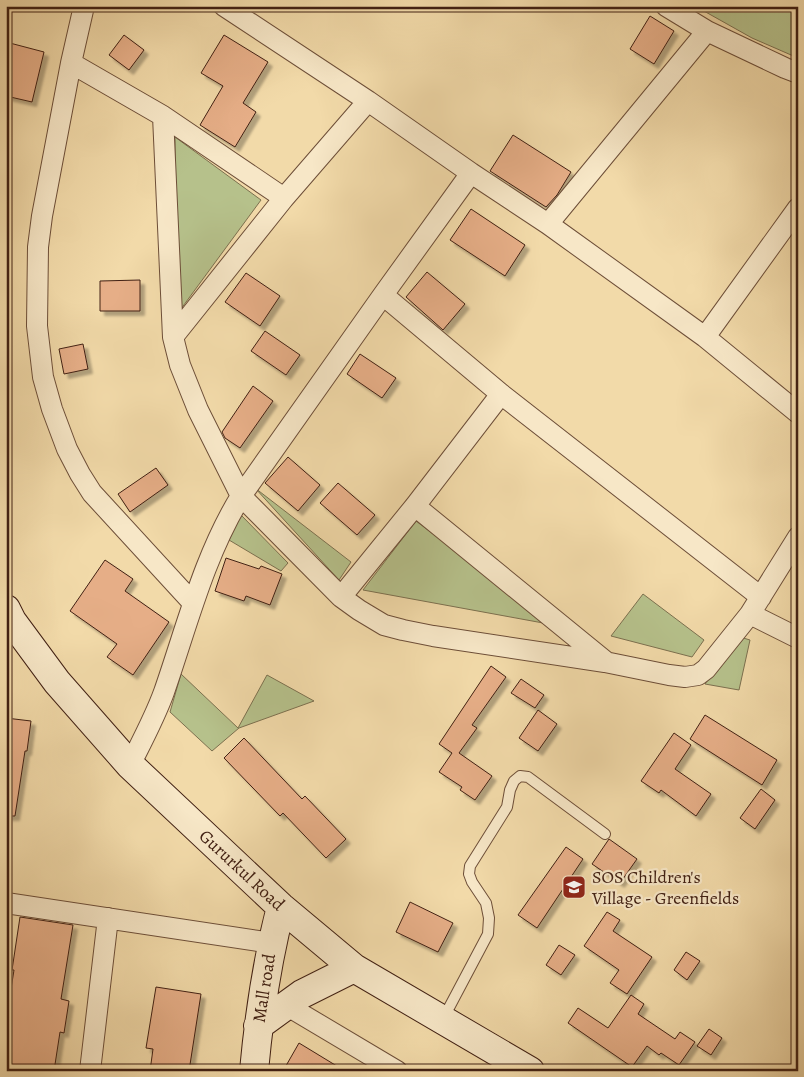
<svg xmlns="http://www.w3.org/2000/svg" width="804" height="1077" font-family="Alegreya,serif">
	<defs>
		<filter id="shadow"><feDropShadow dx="4.5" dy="4.5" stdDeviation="1" flood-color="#0004"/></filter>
	</defs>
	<rect width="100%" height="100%" fill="#f2daa9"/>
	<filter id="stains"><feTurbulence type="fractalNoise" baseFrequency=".004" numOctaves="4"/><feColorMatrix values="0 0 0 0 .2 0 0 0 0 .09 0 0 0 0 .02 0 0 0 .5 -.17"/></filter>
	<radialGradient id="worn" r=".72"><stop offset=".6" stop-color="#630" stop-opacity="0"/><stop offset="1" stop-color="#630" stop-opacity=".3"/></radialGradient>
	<path fill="#b6c18b" stroke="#7c704f" d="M695,6H798V58L752,38Z
		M175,137L261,200L175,317Z
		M255,488L351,562L339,580Z
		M241,515L288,563L281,571L229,540Z
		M416,521L554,625L363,590Z
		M643,594L704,640L692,657L611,636Z
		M740,637L750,640L739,690L705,684Z
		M181,674L238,728L267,675L314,701L239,728L212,751L170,712Z"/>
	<path fill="#e6ae87" stroke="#412013" filter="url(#shadow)" d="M650,16L674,31L654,64L630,49Z
		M124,35L144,50L129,70L109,55Z
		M224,35L268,62L243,103L256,112L235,147L200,125L223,86L201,73Z
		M6,42L44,52L32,102L6,96Z
		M513,135L571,172L557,195L546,207L490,171Z
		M471,209L525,245L505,276L450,240Z
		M427,272L465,304L443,330L406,297Z
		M246,273L280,296L260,326L225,302Z
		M140,280V311H100V281Z
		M265,331L300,355L286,375L251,351Z
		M83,344L88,369L64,374L59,349Z
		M360,354L396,378L382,398L347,374Z
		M253,386L273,401L240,448L225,438L222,432Z
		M288,457L320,485L298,511L265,483Z
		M156,468L168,485L130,512L118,494Z
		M338,483L375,515L357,535L320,503Z
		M226,558L259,569L261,566L282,574L270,605L246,596L244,601L215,591Z
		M105,560L133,579L125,591L169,622L133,675L107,657L117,644L70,611Z
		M491,666L506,677L472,725L477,728L459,753L492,776L475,800L460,790L462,787L439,772L452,753L439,744Z
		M521,679L544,695L535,708L511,693Z
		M538,710L557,724L538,751L519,738Z
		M705,715L777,760L762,785L690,739Z
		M6,718L31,721L27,751H25L15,816H6Z
		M674,733L691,745L675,769L711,794L696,816L661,790L659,793L641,781Z
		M244,738L302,799L305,796L346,839L326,858L283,813L280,816L224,758Z
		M761,789L775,800L755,829L740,818Z
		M609,839L637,859L620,883L592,864Z
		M566,847L583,859L537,928L518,915Z
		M410,902L453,923L438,952L396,932Z
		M607,912L620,920L613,931L652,957L627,994L610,983L619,970L584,946Z
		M20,917L73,925L61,999L69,1001L64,1033L60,1032L54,1071H22L6,1068V1020L14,970H12Z
		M559,945L575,955L561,975L546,965Z
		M686,952L700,961L687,980L674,970Z
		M156,987L201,994L189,1071H150L153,1049L146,1048Z
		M631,995L644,1004L638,1014L675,1039L680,1032L695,1042L679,1065L661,1053L659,1055L647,1046L632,1067L568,1023L578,1008L608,1028Z
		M709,1029L722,1038L711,1055L697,1046Z
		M299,1043L345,1071H283Z"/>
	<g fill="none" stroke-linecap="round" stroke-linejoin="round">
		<g stroke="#6d4e38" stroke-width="12">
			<path id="lane" d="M443,1019L488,934L489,918L486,903L472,882L469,874L470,866L507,807L510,790L514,781L520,776L528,777L605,834"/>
		</g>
		<g stroke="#6d4e38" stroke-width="22">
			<path id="street" d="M84,6L71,63L42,216L38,247L37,326L43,377L52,409L67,449L80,474L92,493L193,603
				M224,6L368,101L471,173L548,224L705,337L798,413
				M666,6L707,31L785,68L798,73
				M71,63L163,116L284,198
				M163,116L173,337L180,365L198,410L241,496L341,597L359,610L384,625L403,630L433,636L605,662L669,675L685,677L698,675L706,669L750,614L798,537
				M548,224L707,31
				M383,295L501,394L761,597
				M173,337L284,198L368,101
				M705,337L798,208
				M415,506L605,661
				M341,597L415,506L501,394
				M750,614L798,638
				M130,765C142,741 155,717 164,692C187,626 204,556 241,496L383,295L471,173
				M6,903L272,943
				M286,1005L397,1071
				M90,1071L108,918"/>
		</g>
		<g stroke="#412013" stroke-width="30">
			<path id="secondary" d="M6,609L12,621L57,682L130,765L281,907L354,968L530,1071
				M258,1026L302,994L354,968
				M254,1071C259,1016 267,961 281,907"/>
		</g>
		<use href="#lane" stroke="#f7e7c7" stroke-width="10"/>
		<use href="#street" stroke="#f7e7c7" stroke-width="20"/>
		<use href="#secondary" stroke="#f7e7c7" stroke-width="28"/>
	</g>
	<defs>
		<g id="school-square" transform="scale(1.25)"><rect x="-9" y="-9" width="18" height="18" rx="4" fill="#8f2418" stroke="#f7e7c7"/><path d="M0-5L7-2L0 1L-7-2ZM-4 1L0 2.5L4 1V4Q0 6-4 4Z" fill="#fff"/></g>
	</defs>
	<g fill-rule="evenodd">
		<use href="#school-square" x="574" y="887"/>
	</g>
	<g text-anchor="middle" stroke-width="4.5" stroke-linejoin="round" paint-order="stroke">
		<g font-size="18" fill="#412013" stroke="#f7e7c7">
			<text transform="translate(242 870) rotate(43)" y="6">Gururkul Road</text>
			<text transform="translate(264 988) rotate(-81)" y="6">Mall road</text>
		</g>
		<g font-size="18" fill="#412013" stroke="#f7e7c7" text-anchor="start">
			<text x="592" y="883">SOS Children's<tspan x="592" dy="21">Village - Greenfields</tspan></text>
		</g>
	</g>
	<rect width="804" height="1077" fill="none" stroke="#f2daa9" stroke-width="25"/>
	<rect x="8" y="8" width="789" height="1062" fill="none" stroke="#412013" stroke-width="2.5"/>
	<rect x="12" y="12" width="779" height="1052" fill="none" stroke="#412013"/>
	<rect width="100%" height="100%" filter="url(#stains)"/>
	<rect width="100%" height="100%" fill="url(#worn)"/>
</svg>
